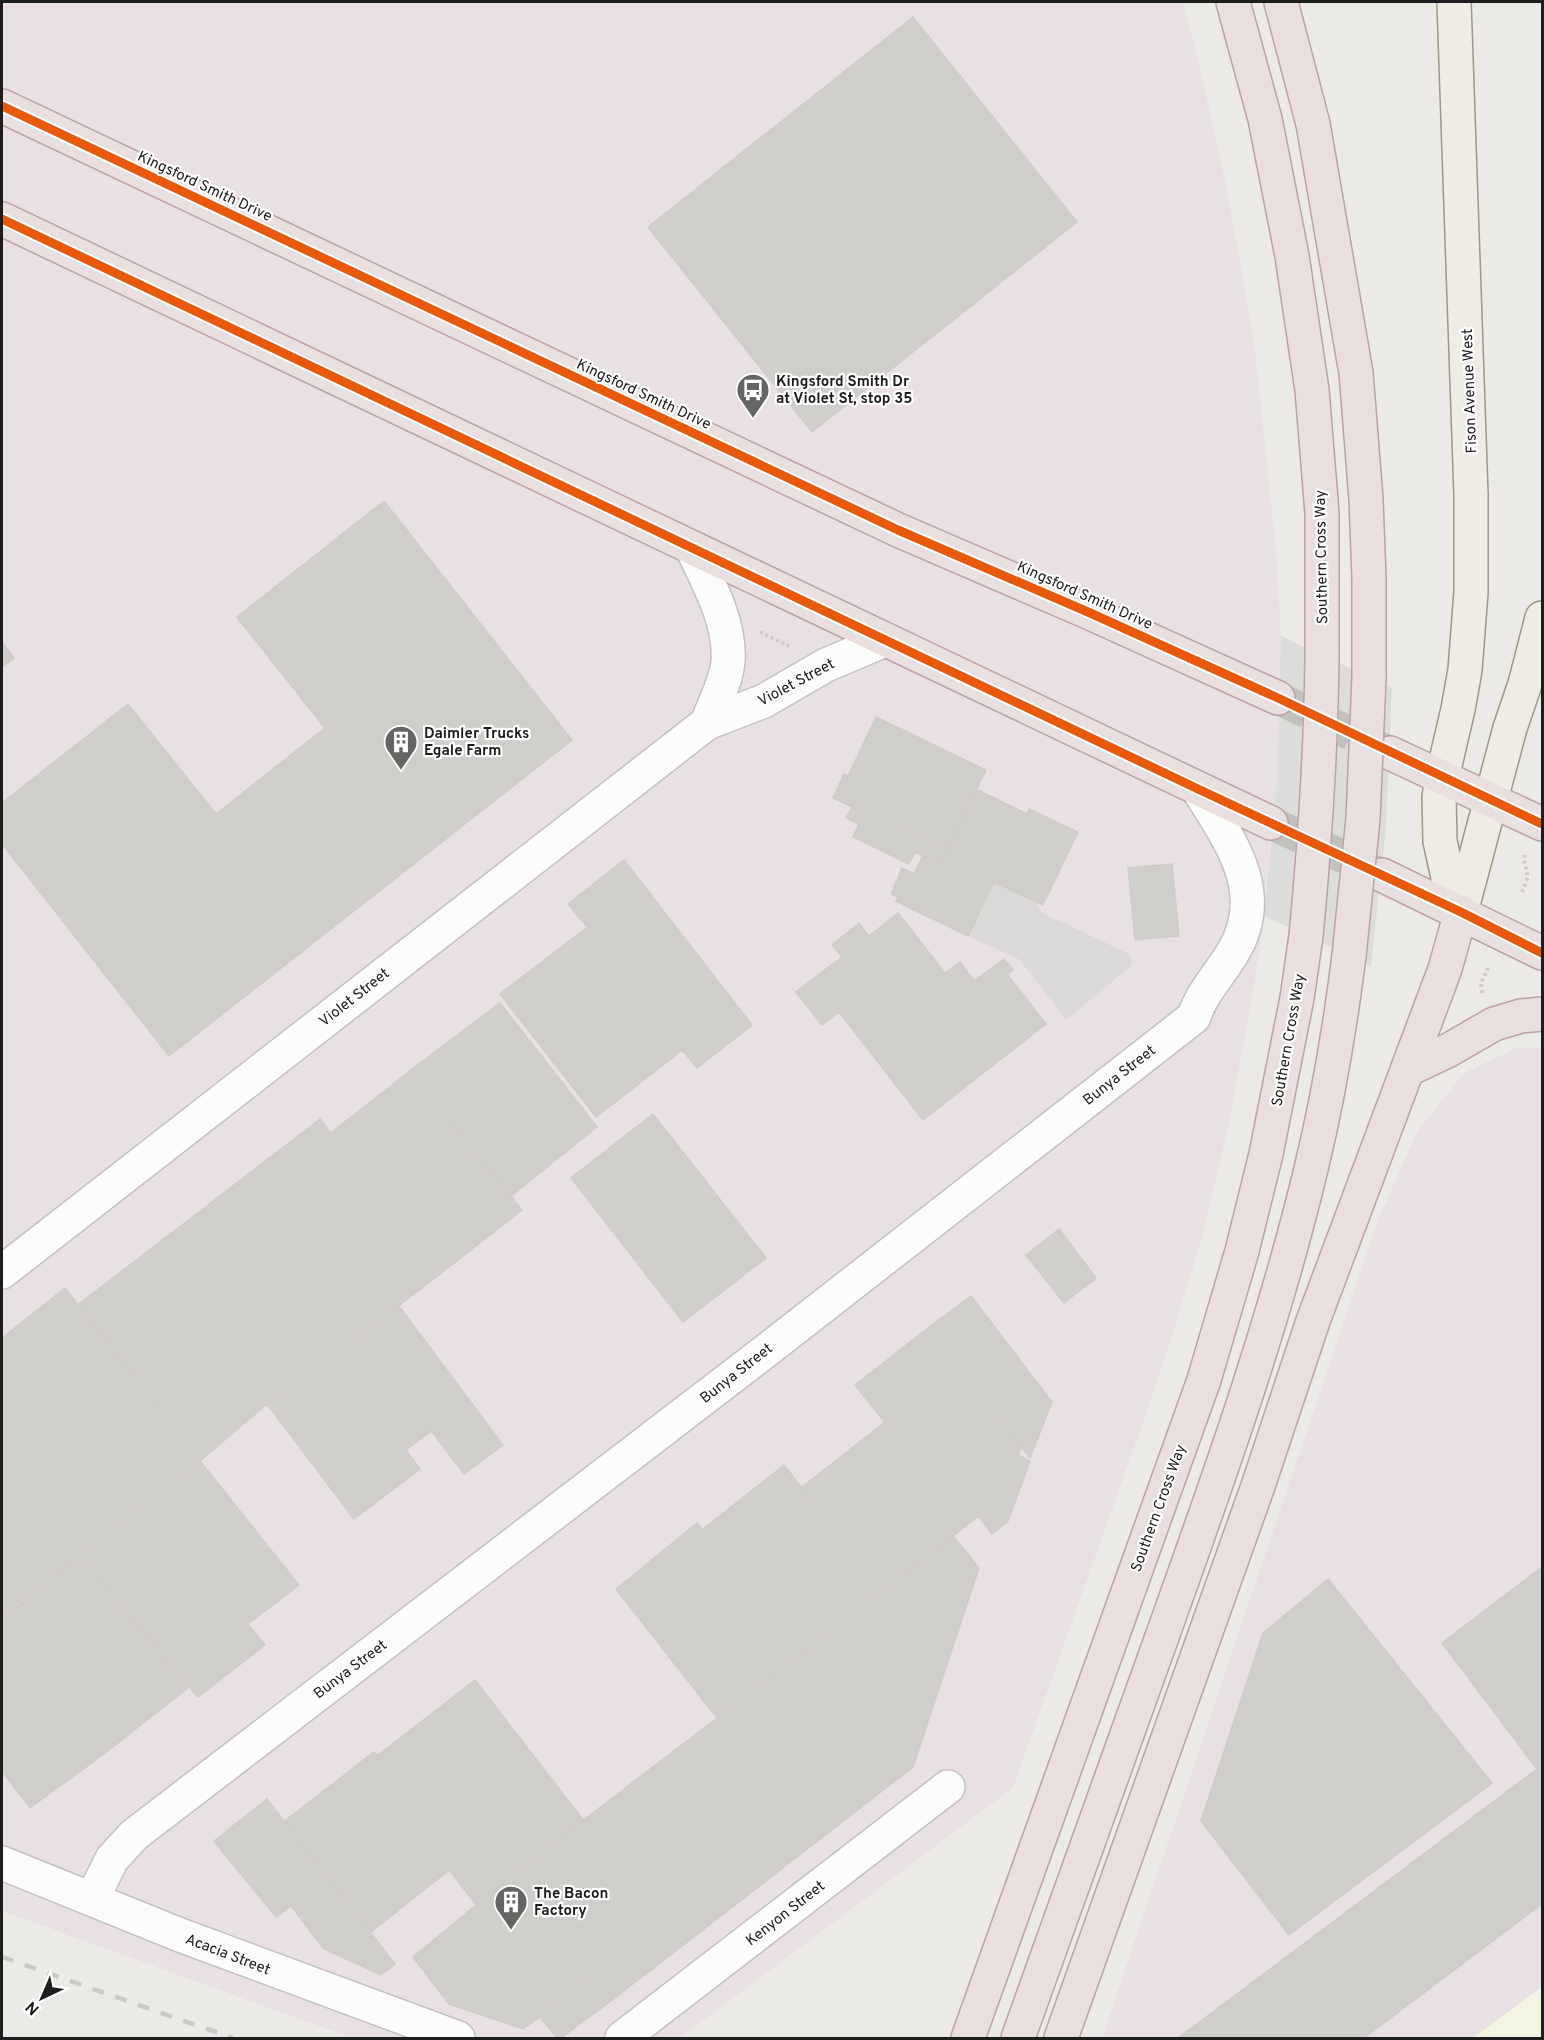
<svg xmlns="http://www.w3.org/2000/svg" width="1544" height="2040" font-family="Overpass,sans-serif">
	<rect width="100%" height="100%" fill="#eceae6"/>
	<path fill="#e9e0e4" d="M2,2H1182L1194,42L1226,184L1254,341L1276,549L1281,636L1277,777L1258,963L1229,1124L1203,1234L1174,1329L1140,1431L1013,1788L680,2038H352L2,1911Z
		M1516,1048H1542V1987L1473,2038H1102L1378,1220L1418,1130L1464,1073Z"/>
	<path fill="#f4f4e2" d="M1542,1987V2038H1473Z"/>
	<path fill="#dad9d7" d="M994,882L1037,902L1038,908L1041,912L1129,954L1132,961L1131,966L1066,1020L1020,960L968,936Z"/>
	<path fill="#dcdcda" d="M1281,636L1392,688L1386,827L1371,966L1264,916L1277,777Z"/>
	<path fill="#d0cecb" stroke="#cfccc8" stroke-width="1.5" d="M913,17L1077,222L812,432L648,227Z
		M384,501L572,740L169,1056L2,844V803L128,704L216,814L325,728L237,617Z
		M2,642L14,658L2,667Z
		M876,717L986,770L949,848L839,795Z
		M844,774L848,776L839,795L949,848L941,864L915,852L909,864L853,837L859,824L846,818L852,807L833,798Z
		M976,789L1027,814L1029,809L1078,832L1043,905L994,882L968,936L918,912Z
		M923,855L941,864L918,912L896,901L898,897L891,894L902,868L914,874Z
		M624,860L752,1025L697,1068L682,1050L686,1047L590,925L587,927L568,904Z
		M1172,864L1179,936L1135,940L1128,868Z
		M898,913L945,973L960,962L974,981L1004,959L1013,970L1007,974L1046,1024L923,1120L839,1012L822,1025L796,992L842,957L832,945L859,923L869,936Z
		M590,925L686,1047L596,1117L500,994Z
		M500,1003L597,1127L510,1197L411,1070Z
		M411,1070L522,1210L440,1274L331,1133Z
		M653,1114L766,1258L683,1322L571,1178Z
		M320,1119L440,1274L359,1336L242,1179Z
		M242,1179L359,1336L267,1404L200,1461L79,1304Z
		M1059,1229L1096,1278L1064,1303L1026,1255Z
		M65,1288L200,1461L23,1599L2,1572V1338Z
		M971,1296L1052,1402L1030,1458L928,1328Z
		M398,1305L503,1445L464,1474L359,1336Z
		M928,1328L1021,1447L1018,1455L1030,1461L1008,1521L992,1534L978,1516L967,1525L855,1385Z
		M359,1336L431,1431L406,1450L420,1469L354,1519L267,1404Z
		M885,1422L967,1525L881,1592L801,1488Z
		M200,1461L299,1585L248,1624L265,1645L198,1697L80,1555Z
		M784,1465L881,1592L799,1656L702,1530Z
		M697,1523L799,1656L717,1718L616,1589Z
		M954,1537L979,1568L913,1767L620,1994L599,1966L602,1963L526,1864Z
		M80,1555L188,1688L109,1750L5,1616Z
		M1542,1567V1904L1364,2038H1178L1537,1769L1442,1643Z
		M2,1572L23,1599L2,1616Z
		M1328,1579L1492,1783L1289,1935L1201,1821L1263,1633Z
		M5,1616L109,1750L30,1808L2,1771V1619Z
		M475,1680L584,1821L526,1864L476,1905L368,1763Z
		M374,1752L378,1756L368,1763L449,1870L371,1932L285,1821Z
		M267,1799L395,1964L381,1975L324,1949L291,1906L276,1917L214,1841Z
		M526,1864L602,1963L599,1966L620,1994L561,2038H557L540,2017L523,2029L449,2004L413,1957Z
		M526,1864L602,1963L537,2014L540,2017L523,2029L449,2004L413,1957Z"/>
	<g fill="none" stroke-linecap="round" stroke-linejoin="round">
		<path stroke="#c3c1be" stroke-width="33" stroke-dasharray="33 16" stroke-linecap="butt" d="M1278,698L1390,753
			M1271,823L1382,875"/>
		<g stroke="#c3c2c0" stroke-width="36">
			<path id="minor" d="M692,548C708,583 731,622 728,662C726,682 714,704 707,723
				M2,1272L707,723L764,701L826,665L885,640
				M2,1863L180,1935L458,2038
				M92,1899L112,1859L134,1835L767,1350L1194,1017C1201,994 1219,975 1232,954C1270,893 1230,841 1198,789
				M622,2038L948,1787"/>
		</g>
		<g stroke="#a09885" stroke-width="36">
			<path id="major" d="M1454,2L1471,495V592L1465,670L1458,709L1442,778L1439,797L1440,841L1455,909
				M1461,912L1510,728L1525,684L1542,618"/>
		</g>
		<g stroke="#bea0a7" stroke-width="36">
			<path id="highway" d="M1233,2L1265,119L1292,256L1312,390L1322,513V656
				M1281,2L1313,124L1356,373L1366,499L1369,578V678
				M2,106L898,530L1088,612L1278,698
				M2,219L1271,823
				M1390,753L1542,824
				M1382,875L1542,953
				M1407,1070L1449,1050L1494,1024L1521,1016L1542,1014
				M968,2038L1204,1380L1242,1251L1266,1154L1297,998L1306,936
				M1018,2038C1068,1899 1119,1760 1168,1620C1221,1472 1274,1323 1311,1169C1328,1099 1340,1028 1349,956
				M1061,2038L1258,1486L1313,1321L1445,969L1461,912"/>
		</g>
		<path stroke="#d5c9c7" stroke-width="4" stroke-dasharray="3 3" stroke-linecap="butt" d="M760,632L789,646
			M1522,892L1528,877L1524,860L1525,853
			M1482,993L1481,983L1488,968"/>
		<use href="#minor" stroke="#fcfcfb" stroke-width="33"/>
		<use href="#major" stroke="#efece5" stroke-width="33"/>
		<use href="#highway" stroke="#e9dfdf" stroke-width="33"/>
		<path stroke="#cacac9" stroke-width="4.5" stroke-dasharray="12 12" stroke-linecap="butt" d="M2,1957L233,2038"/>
		<g stroke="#bea0a7" stroke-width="36" stroke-linecap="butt">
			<path id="highway-bridge" d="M1306,936C1315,842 1321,749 1322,656
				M1349,956L1363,819L1369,678"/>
		</g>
		<use href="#highway-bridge" stroke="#e9dfdf" stroke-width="33"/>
		<g stroke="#fff" stroke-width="13">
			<path id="cycleway" d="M2,106L898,530L1088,612L1278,698L1542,824
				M2,219L1198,789L1461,912L1542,953"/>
		</g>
		<use href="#cycleway" stroke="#e8590c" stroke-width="9"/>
	</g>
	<defs>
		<g id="bus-pin" transform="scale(1.725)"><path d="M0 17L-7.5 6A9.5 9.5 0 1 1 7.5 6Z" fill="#656563" stroke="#fff"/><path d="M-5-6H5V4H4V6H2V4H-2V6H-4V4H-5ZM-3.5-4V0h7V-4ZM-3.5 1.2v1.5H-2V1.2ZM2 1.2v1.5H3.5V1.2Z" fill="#fff"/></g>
		<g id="building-pin" transform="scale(1.725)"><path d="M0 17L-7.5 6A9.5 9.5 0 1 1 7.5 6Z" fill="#656563" stroke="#fff"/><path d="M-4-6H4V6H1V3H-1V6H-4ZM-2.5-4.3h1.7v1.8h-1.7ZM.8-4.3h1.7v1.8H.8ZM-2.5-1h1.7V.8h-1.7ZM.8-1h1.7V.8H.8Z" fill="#fff"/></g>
	</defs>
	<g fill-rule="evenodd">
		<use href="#bus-pin" x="753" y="390"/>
		<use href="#building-pin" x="401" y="742"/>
		<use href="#building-pin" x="511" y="1902"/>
	</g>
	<g text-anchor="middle" stroke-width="4.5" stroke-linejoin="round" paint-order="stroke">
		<g font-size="15" fill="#1d1d1d" stroke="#fff">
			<text transform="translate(205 186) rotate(25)" y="5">Kingsford Smith Drive</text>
			<text transform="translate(1469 391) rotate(-92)" y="5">Fison Avenue West</text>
			<text transform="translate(644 394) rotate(25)" y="5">Kingsford Smith Drive</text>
			<text transform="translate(1321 557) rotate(-91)" y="5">Southern Cross Way</text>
			<text transform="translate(1085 595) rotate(24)" y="5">Kingsford Smith Drive</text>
			<text transform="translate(796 682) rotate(-28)" y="5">Violet Street</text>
			<text transform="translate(354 997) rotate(-38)" y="5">Violet Street</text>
			<text transform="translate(1288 1040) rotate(-80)" y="5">Southern Cross Way</text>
			<text transform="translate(1119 1075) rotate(-38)" y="5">Bunya Street</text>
			<text transform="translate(736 1373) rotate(-38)" y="5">Bunya Street</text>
			<text transform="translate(1158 1508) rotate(-70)" y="5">Southern Cross Way</text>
			<text transform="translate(350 1669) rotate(-37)" y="5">Bunya Street</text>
			<text transform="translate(785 1913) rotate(-38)" y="5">Kenyon Street</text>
			<text transform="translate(228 1954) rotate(21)" y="5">Acacia Street</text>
		</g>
		<g font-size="15" font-weight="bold" fill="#1d1d1d" stroke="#fff" text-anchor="start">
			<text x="776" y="386">Kingsford Smith Dr<tspan x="776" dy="17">at Violet St, stop 35</tspan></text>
			<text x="424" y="738">Daimler Trucks<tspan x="424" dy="17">Egale Farm</tspan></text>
			<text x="534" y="1898">The Bacon<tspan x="534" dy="17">Factory</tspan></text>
		</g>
	</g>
	<rect width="1544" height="2040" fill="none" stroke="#1d1d1d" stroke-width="6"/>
	<g transform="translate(42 1998) rotate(224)" stroke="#ffffff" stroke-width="4.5" paint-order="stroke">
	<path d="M0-4.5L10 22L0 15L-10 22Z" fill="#1d1d1d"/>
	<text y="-9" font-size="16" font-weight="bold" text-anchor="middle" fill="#1d1d1d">N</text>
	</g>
</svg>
